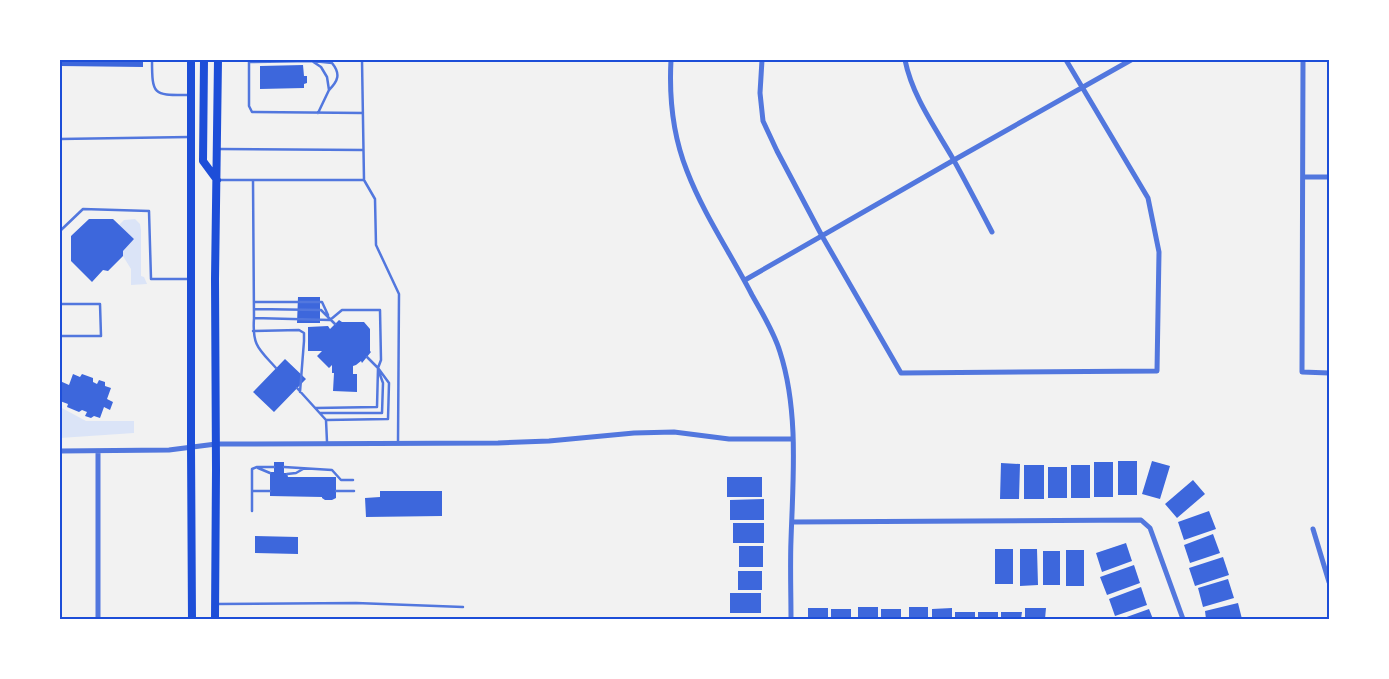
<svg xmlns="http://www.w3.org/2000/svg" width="1389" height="679" font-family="'Public Sans',sans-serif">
	<rect width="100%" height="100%" fill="#f2f2f2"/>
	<path fill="#dbe4f7" d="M135,219L140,224L141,230V276L144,277L147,284L131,285V269L123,256V251L134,239L119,225L124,220Z
		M60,407L86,421H134V433L60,438Z"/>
	<path fill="#3d67dc" d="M60,60H143V67L60,66Z
		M303,65L304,76H307V83L304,84V88L260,89V66Z
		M89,219H113L134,239L123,251V256L108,271L103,270L92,282L71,261V236Z
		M298,297H320V323H297Z
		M339,320L342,322H364L370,329V351L371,352L362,363L361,361L356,365L353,366V374H357V392L333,391L334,373H332V365L329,368L317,356L322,351H308V327L328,326L330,329Z
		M285,359L306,379L274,412L253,392Z
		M73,374L80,377L82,374L93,378V382L97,384L99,380L105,382V386L111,388L107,399L113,402L110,410L104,407L100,418L94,416L91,418L85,416L87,412L82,410L79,412L67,407L68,404L60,401V381L69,385Z
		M1118,461H1137V495H1118Z
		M1152,461L1170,466L1160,499L1142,494Z
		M274,462H284V473H287L288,477H336V498L332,500H325L322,498V497L270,496V472H274Z
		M1094,462H1113V497H1094Z
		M1001,463L1020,464L1019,499H1000Z
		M1024,465H1044V499H1024Z
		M1071,465H1090V498H1071Z
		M1048,467H1067V498H1048Z
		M727,477H762V497H727Z
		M1193,480L1205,494L1177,518L1165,504Z
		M380,491H442V516L366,517L365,498L380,497Z
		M764,499V520H730V500Z
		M1209,511L1216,529L1184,540L1178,522Z
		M733,523H764V543H733Z
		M1213,534L1220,553L1190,563L1184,545Z
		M255,536L298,537V554L255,553Z
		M1126,543L1132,561L1102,572L1096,553Z
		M739,546H763V567H739Z
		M995,549H1013V584H995Z
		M1020,549H1037L1038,585L1020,586Z
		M1066,550H1084V586H1066Z
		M1043,551H1060V585H1043Z
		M1223,557L1229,575L1195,586L1189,568Z
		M1134,565L1140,583L1107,595L1100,577Z
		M738,571H762V590H738Z
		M1228,579L1234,598L1203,607L1198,588Z
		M1141,587L1147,605L1115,616L1109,599Z
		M730,593H761V613H730Z
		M1238,603L1242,619H1206L1205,611Z
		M858,607H878V619H858Z
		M909,607H928V619H909Z
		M808,608H828V619H808Z
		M952,608V619H932V609Z
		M1025,608H1046L1045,619H1025Z
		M831,609H851V619H831Z
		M881,609H901V619H881Z
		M1149,609L1153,619H1121Z
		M955,612H975V619H955Z
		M978,612H998V619H978Z
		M1001,612H1022L1021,619H1001Z"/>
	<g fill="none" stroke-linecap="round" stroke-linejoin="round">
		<path stroke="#5277de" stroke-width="2.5" d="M152,60C152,97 154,95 190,95
			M249,60V106L252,112L363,113
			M362,60L364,180L375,199L376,245L399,294L398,443
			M313,61L332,63C341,74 338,81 329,90
			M249,62L312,61L321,67L327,77L329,90L318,113
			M60,139L189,137
			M219,149L363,150
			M218,180H364
			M253,180L254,318C252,346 259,349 276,368
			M60,231L83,209L149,211L151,279H190
			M254,302H322L328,315
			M60,304H100L101,336H60
			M254,309L321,310L335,324
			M254,318L330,320L342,310H380L381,360L378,368L377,407L316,408
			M253,331L299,330L304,333V341L300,392
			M297,388L326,420L327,442
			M320,413H382L383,383L379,372
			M326,420L388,419L389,383L378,368L367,357
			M284,467L332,470L341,480H353
			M258,468L270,473
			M287,474L296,473L303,469
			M252,491H270
			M336,491H354
			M252,511V469L257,467H274
			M216,604L356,603L463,607"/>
		<path stroke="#5277de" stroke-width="5" d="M671,60C669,97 673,136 687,171C704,215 731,254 752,295C762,313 774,332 780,352C799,411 793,479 791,540C790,566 791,593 791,619
			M762,60L760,93L763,121L777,151L822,236L901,373L1157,371L1159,252L1148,198L1066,60
			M905,60C912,95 934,126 952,157C966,182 979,207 992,232
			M1303,60L1302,372L1329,373
			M1303,177H1329
			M745,280L954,160L1131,60
			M60,451L169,450L216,444H241L498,443L549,441L634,433L674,432L729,439H792
			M98,451V619
			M792,522L1141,520L1150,528L1183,619
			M1313,529L1329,582"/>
		<path stroke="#1d4ed8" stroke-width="8" d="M191,60V448L192,619
			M204,60L203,161L217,180
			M215,619L216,470L215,279L218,60"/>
	</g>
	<rect width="1389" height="679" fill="none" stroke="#ffffff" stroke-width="122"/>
	<rect x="61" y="61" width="1267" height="557" fill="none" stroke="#1d4ed8" stroke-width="2"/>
</svg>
